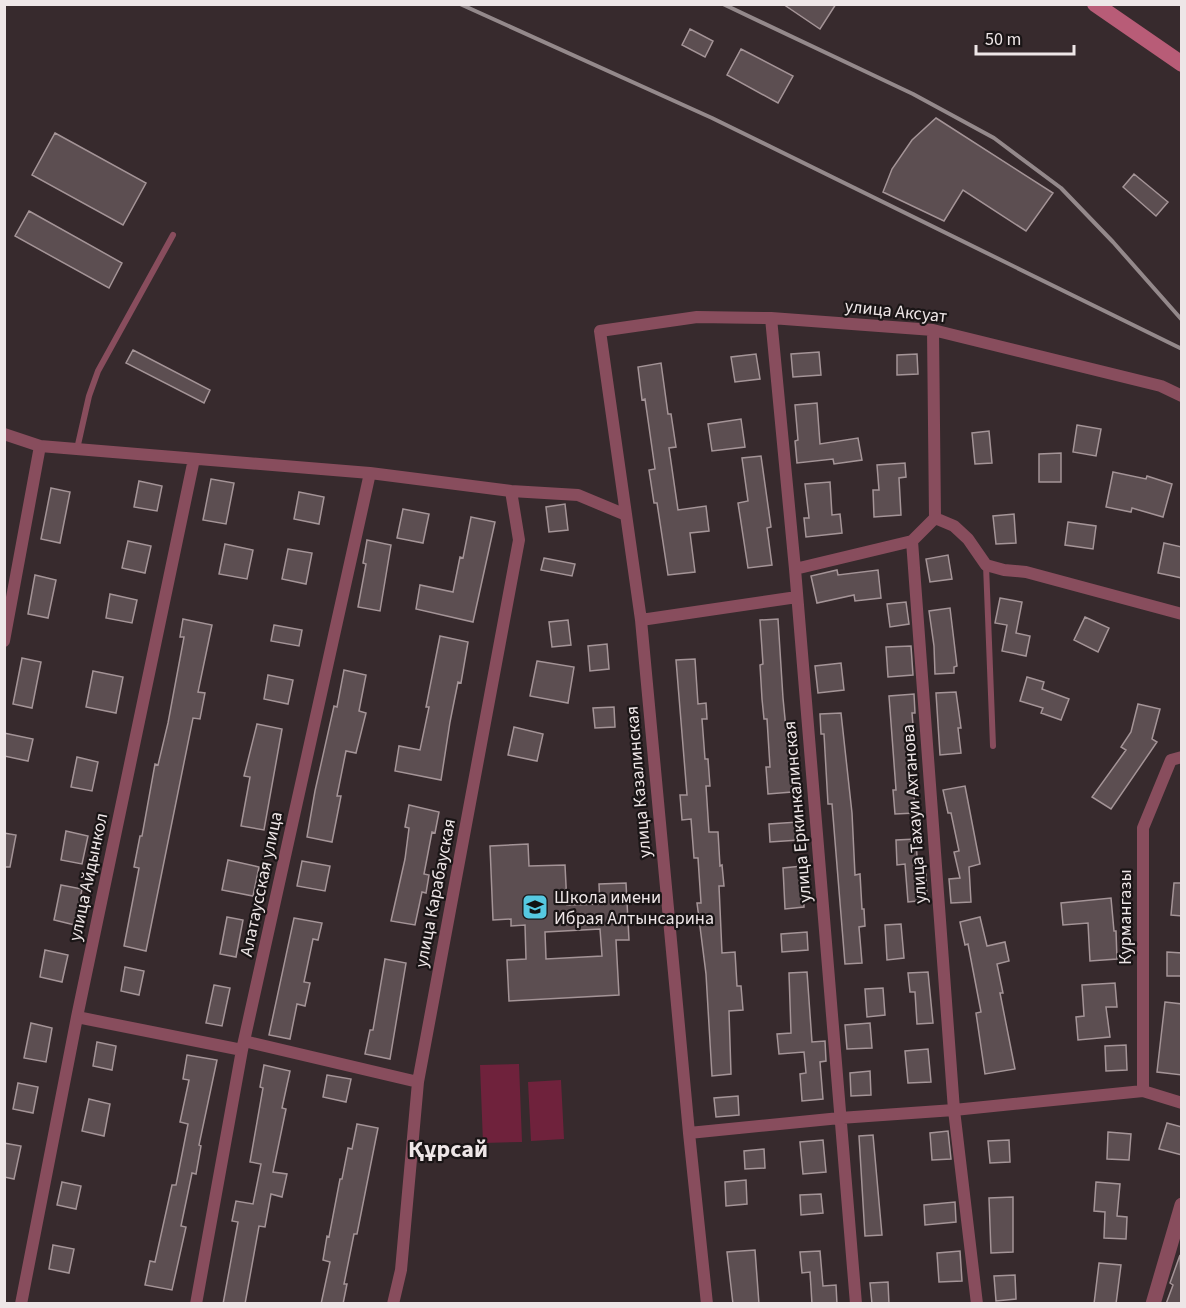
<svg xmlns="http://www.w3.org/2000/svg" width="1186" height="1308" font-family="'Source Sans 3',sans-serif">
	<rect width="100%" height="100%" fill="#372a2d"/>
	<path fill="#6f223c" d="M519,1064L522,1142L483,1143L480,1065Z
		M561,1080L564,1139L531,1141L528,1082Z"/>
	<path fill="#5c4e51" stroke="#a49497" stroke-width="1.5" fill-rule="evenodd" d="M783,4H836L820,29Z
		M690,29L713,41L705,57L682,45Z
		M741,49L793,76L778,103L727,75Z
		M936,118L1053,193L1026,231L963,190L944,221L883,192L892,169L912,140Z
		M55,133L146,183L123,225L32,175Z
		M1134,174L1168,202L1156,216L1123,187Z
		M29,211L122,263L109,288L15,236Z
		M133,350L210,390L204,403L126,363Z
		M819,352L821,375L793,377L791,354Z
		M756,354L760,379L735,382L731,357Z
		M917,354L918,374L897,375V355Z
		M661,363L668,414H671L676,447L669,448L678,510L706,506L709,531L690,533L695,572L668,575L657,503H654L649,470L655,469L645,399L642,400L638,367Z
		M817,403L820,444L858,438L862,460L834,464L833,459L797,463L795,441L798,440L795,405Z
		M741,419L745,447L712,451L708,424Z
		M1077,425L1101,429L1096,456L1073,452Z
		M989,431L992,463L975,464L972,433Z
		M1061,453V482H1039V454Z
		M761,456L771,527L767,528L772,565L748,568L738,503L748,501L742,458Z
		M905,463L906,477L899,478L901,515L874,517L873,490H879L877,465Z
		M1113,472L1146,479L1147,476L1172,484L1163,517L1132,508L1131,512L1106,507Z
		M211,479L234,483L226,524L203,520Z
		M139,481L162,486L157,511L134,507Z
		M830,482L832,515L840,514L842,533L806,537L804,518H809L805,484Z
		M51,488L70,492L60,543L41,539Z
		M299,492L324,497L319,524L294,519Z
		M565,504L568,530L549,532L546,507Z
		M403,509L429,514L423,543L397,538Z
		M1014,514L1016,543L996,544L993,516Z
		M471,517L495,522L473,622L416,609L420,585L453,592L460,557L463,558Z
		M1068,522L1096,526L1093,549L1065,545Z
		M367,540L391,545L380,611L358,607L366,564L363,563Z
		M128,541L151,546L145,573L122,568Z
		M1164,543L1182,547V578L1158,573Z
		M225,544L253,550L247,579L219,574Z
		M288,549L312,553L306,584L282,579Z
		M948,555L952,579L930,582L926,559Z
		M544,558L575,564L572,576L541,570Z
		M837,570L838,575L878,570L881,598L855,601L854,595L817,603L811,576Z
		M35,575L56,580L48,618L28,614Z
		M110,594L137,600L132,623L106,618Z
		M1000,598L1022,602L1016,633L1030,636L1026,656L1002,651L1007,625L995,623Z
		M906,602L909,624L890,627L887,604Z
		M950,608L957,666L954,667V673L935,674L934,646L929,611Z
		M1085,617L1109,628L1098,652L1074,640Z
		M183,619L212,625L198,692L205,693L200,719L193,718L146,951L124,946L139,868L134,867L140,836H142L155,764L158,765L168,723L184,637H180Z
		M778,619L783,698L786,729L789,728L792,792L768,794L766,767H770L767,719H764L762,699L760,665L763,664L760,620Z
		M568,620L571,645L552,647L549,622Z
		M274,625L302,630L299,646L271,641Z
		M440,636L468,642L461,683L458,682L450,722L441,780L395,771L399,746L420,750L429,707H426Z
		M607,644L609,669L590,671L588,646Z
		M911,646L913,675L888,677L886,647Z
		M22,658L41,662L32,708L13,704Z
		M695,659L698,704L706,703L707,719H702L705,759H708L710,786H706L709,832H718L720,866L722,865L724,886H719L722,953L735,952L737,986H741L743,1010L729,1011L731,1074L712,1076L706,974L697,903H701L698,858H694L691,819L682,820L680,795H687L676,660Z
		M537,661L574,667L568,703L530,696Z
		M841,663L844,690L818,693L815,666Z
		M344,670L366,675L359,711L366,713L356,753L346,751L337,796H341L332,842L307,837L315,791L334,706L337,707Z
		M93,671L123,677L116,713L86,707Z
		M268,675L293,680L288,704L264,699Z
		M1027,677L1044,682L1042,689L1069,699L1061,720L1041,713L1043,708L1020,701Z
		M956,692L961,728H958L961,753L940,755L936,693Z
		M914,694L915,713H912L915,748H913L915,777H913L915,813L895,814L893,790H896L889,696Z
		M1138,704L1160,709L1152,739L1157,742L1111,809L1092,797L1126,750L1121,747L1131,732Z
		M614,707L615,727L595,728L593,708Z
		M841,713L852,813L855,875L860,874L862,909H864L865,926L859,927L862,963L845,964L832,804H828L824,734H821L820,714Z
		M257,724L282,729L264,830L241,826L250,777L244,776Z
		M514,727L543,734L537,761L508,755Z
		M4,733L33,739L28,761L4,756Z
		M77,757L98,762L92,791L71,787Z
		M965,786L980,864L969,867L971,902L951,903L949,879L960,878L954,852L959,851L951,813H948L943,790Z
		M409,805L439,812L435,833L432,832L424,874L429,875L426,893L422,892L415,925L391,921L405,859L409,828L405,827Z
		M798,822L799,840L770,842L769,824Z
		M66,831L88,836L82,864L61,860Z
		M4,833L16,835L10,867H4Z
		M916,839L918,875L926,874L927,900L908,902L905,864L897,865L896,840Z
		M528,844L529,866L565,865L567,905L600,904L599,884L626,883L629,940H616L619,995L509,1001L507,960L526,959L525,925L511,926V919L493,920L490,846ZM600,929L602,956L546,959L545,932Z
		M228,860L259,867L253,896L222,890Z
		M302,861L330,866L325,891L297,886Z
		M802,866L804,907L785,909L783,868Z
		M1174,883H1182V916L1171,915Z
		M61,885L82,889L75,925L54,920Z
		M1111,898L1114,931H1116L1117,959L1090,961L1088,923L1063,925L1061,903Z
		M227,917L243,920L236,957L220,954Z
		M980,917L987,946L1005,942L1009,961L997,964L1003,993H1000L1015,1069L985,1074L976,1013L981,1012L968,944L965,945L960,922Z
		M294,918L322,923L318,940L313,939L304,982L310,983L305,1006L297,1004L290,1039L269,1035Z
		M901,924L904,958L887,960L885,925Z
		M807,932L808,950L782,952L781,934Z
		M45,950L68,955L62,982L40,977Z
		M1167,952L1182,953V976H1167Z
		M385,959L406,963L390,1059L365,1054L370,1030H373Z
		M125,967L144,971L139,995L121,991Z
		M807,972L812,1042L825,1041L826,1061L820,1062L823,1099L802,1101L800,1074L806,1073L804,1052L779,1054L777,1034L791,1033L789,973Z
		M928,972L933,1023L917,1024L915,992H910L908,973Z
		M1115,983L1117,1007H1106L1110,1037L1078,1040L1076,1017L1084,1016L1082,985Z
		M214,985L230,988L222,1026L206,1023Z
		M883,988L885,1015L867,1017L865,989Z
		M1165,1002L1182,1004V1075L1157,1072Z
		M31,1023L52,1028L46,1062L24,1058Z
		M870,1023L872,1048L847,1049L845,1025Z
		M97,1042L116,1046L112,1070L93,1066Z
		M1126,1045L1127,1070L1106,1071L1105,1046Z
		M928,1049L931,1082L908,1083L905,1051Z
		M187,1055L217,1060L199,1145L201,1146L196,1174L192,1173L181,1226L186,1227L172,1290L145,1285L150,1261L155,1262L172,1185H176L188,1124L180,1122L189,1080L183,1079Z
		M264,1065L290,1071L282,1108L286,1109L273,1172L287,1174L282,1197L271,1194L265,1227L259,1226L245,1304H223L238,1222L232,1221L236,1201L253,1204L261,1164L250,1162L263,1088L260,1087Z
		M870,1071L871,1095L851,1096L850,1073Z
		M327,1075L351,1079L346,1102L323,1097Z
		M18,1083L38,1087L33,1113L13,1109Z
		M738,1096L739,1115L716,1117L714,1098Z
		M89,1099L110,1104L104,1136L82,1131Z
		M1167,1123L1182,1127V1155L1159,1149Z
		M357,1124L378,1128L374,1148L357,1234H354L344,1284H347L343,1304H321L330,1262L323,1260L327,1236L329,1237L340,1179H342L348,1148L352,1149Z
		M948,1131L951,1159L932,1160L930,1133Z
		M1108,1132L1131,1134L1129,1160L1107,1159Z
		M873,1135L882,1235L865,1236L859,1136Z
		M823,1140L826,1172L803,1174L800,1142Z
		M1009,1140L1010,1162L990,1163L988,1141Z
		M4,1143L21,1146L14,1179L4,1177Z
		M764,1149L765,1168L745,1169L744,1151Z
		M746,1180L747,1204L726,1206L725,1182Z
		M62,1182L81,1186L76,1209L57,1205Z
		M1096,1182L1120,1184L1117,1216L1127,1217L1126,1239L1104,1238L1105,1212L1094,1211Z
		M821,1194L823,1213L801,1215L800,1195Z
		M1013,1197V1252L991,1253L989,1198Z
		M955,1202L956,1222L925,1225L924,1205Z
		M53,1245L74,1249L69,1273L49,1269Z
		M755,1250L759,1304H733L727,1252Z
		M820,1251L823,1286L836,1285L837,1304H812L810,1272L802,1273L800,1252Z
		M960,1251L962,1281L939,1282L937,1253Z
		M1180,1255L1182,1304H1166L1173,1285L1170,1283Z
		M1099,1263L1121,1265L1116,1304H1094Z
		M1015,1275L1016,1299L996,1301L994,1276Z
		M888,1282L889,1304H872L870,1283Z"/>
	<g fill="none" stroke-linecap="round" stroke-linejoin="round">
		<path stroke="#884d5d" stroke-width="6" d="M77,449L89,396L98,371L173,235
			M986,565L993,746"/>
		<path stroke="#884d5d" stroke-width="12" d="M771,318L795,569L856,1304
			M933,330L935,518L912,541L954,1110L977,1304
			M4,434L40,446L370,473L511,491L578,495L626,515
			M935,518L954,526L968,539L986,565L1004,570L1026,572L1182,614
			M795,569L912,541
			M641,620L797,597
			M4,641L40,446
			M77,1017L242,1050
			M244,1041L418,1082
			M1143,1091V828L1171,760L1182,757
			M689,1133L840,1118L954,1110L1143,1091L1182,1103
			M21,1304L77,1017L194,459
			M196,1304L242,1050L370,473
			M393,1304L401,1270L418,1082L519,540L511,491
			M707,1304L689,1133L641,620L600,331L697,317L771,318L933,330L1161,386L1182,396"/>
		<path stroke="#884d5d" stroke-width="15" d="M1153,1304L1182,1205"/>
		<path stroke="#b85c77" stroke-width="16" d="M1095,4L1182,64"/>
		<path stroke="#94898b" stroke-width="4" d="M460,4L712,118L1182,349
			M723,4L913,94L994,138L1061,188L1113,242L1182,320"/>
	</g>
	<defs>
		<g id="school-square" transform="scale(1.35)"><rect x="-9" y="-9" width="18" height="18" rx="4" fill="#56c9e1" stroke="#1a1516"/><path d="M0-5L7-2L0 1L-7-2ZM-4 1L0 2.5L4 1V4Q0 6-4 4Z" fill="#111"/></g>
	</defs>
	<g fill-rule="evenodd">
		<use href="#school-square" x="535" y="907"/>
	</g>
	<g text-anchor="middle" stroke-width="4.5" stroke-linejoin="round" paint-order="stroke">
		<g font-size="18" fill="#eee6e7" stroke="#1a1516">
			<text transform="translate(896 311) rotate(6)" y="6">улица Аксуат</text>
			<text transform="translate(638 782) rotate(-95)" y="6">улица Казалинская</text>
			<text transform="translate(797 812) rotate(-95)" y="6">улица Еркинкалинская</text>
			<text transform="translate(914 814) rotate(-94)" y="6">улица Тахауи Ахтанова</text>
			<text transform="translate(88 877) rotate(-78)" y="6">улица Айдынкол</text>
			<text transform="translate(261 884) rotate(-78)" y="6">Алатаусская улица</text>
			<text transform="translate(435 893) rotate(-79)" y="6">улица Карабауская</text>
			<text transform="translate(1125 917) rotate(-90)" y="6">Курмангазы</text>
		</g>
		<g font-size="18" fill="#eee6e7" stroke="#1a1516" text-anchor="start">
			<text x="554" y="903">Школа имени<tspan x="554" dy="21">Ибрая Алтынсарина</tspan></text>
		</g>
		<g font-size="24" font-weight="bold" fill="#eee6e7" stroke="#1a1516">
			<text x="448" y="1157">Құрсай</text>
		</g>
	</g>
	<rect width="1186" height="1308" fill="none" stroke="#eee6e7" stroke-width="12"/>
	<path d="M976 45v9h98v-9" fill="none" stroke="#eee6e7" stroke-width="3"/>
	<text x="985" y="45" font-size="18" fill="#eee6e7" stroke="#1a1516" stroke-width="4.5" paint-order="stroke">50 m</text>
</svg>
